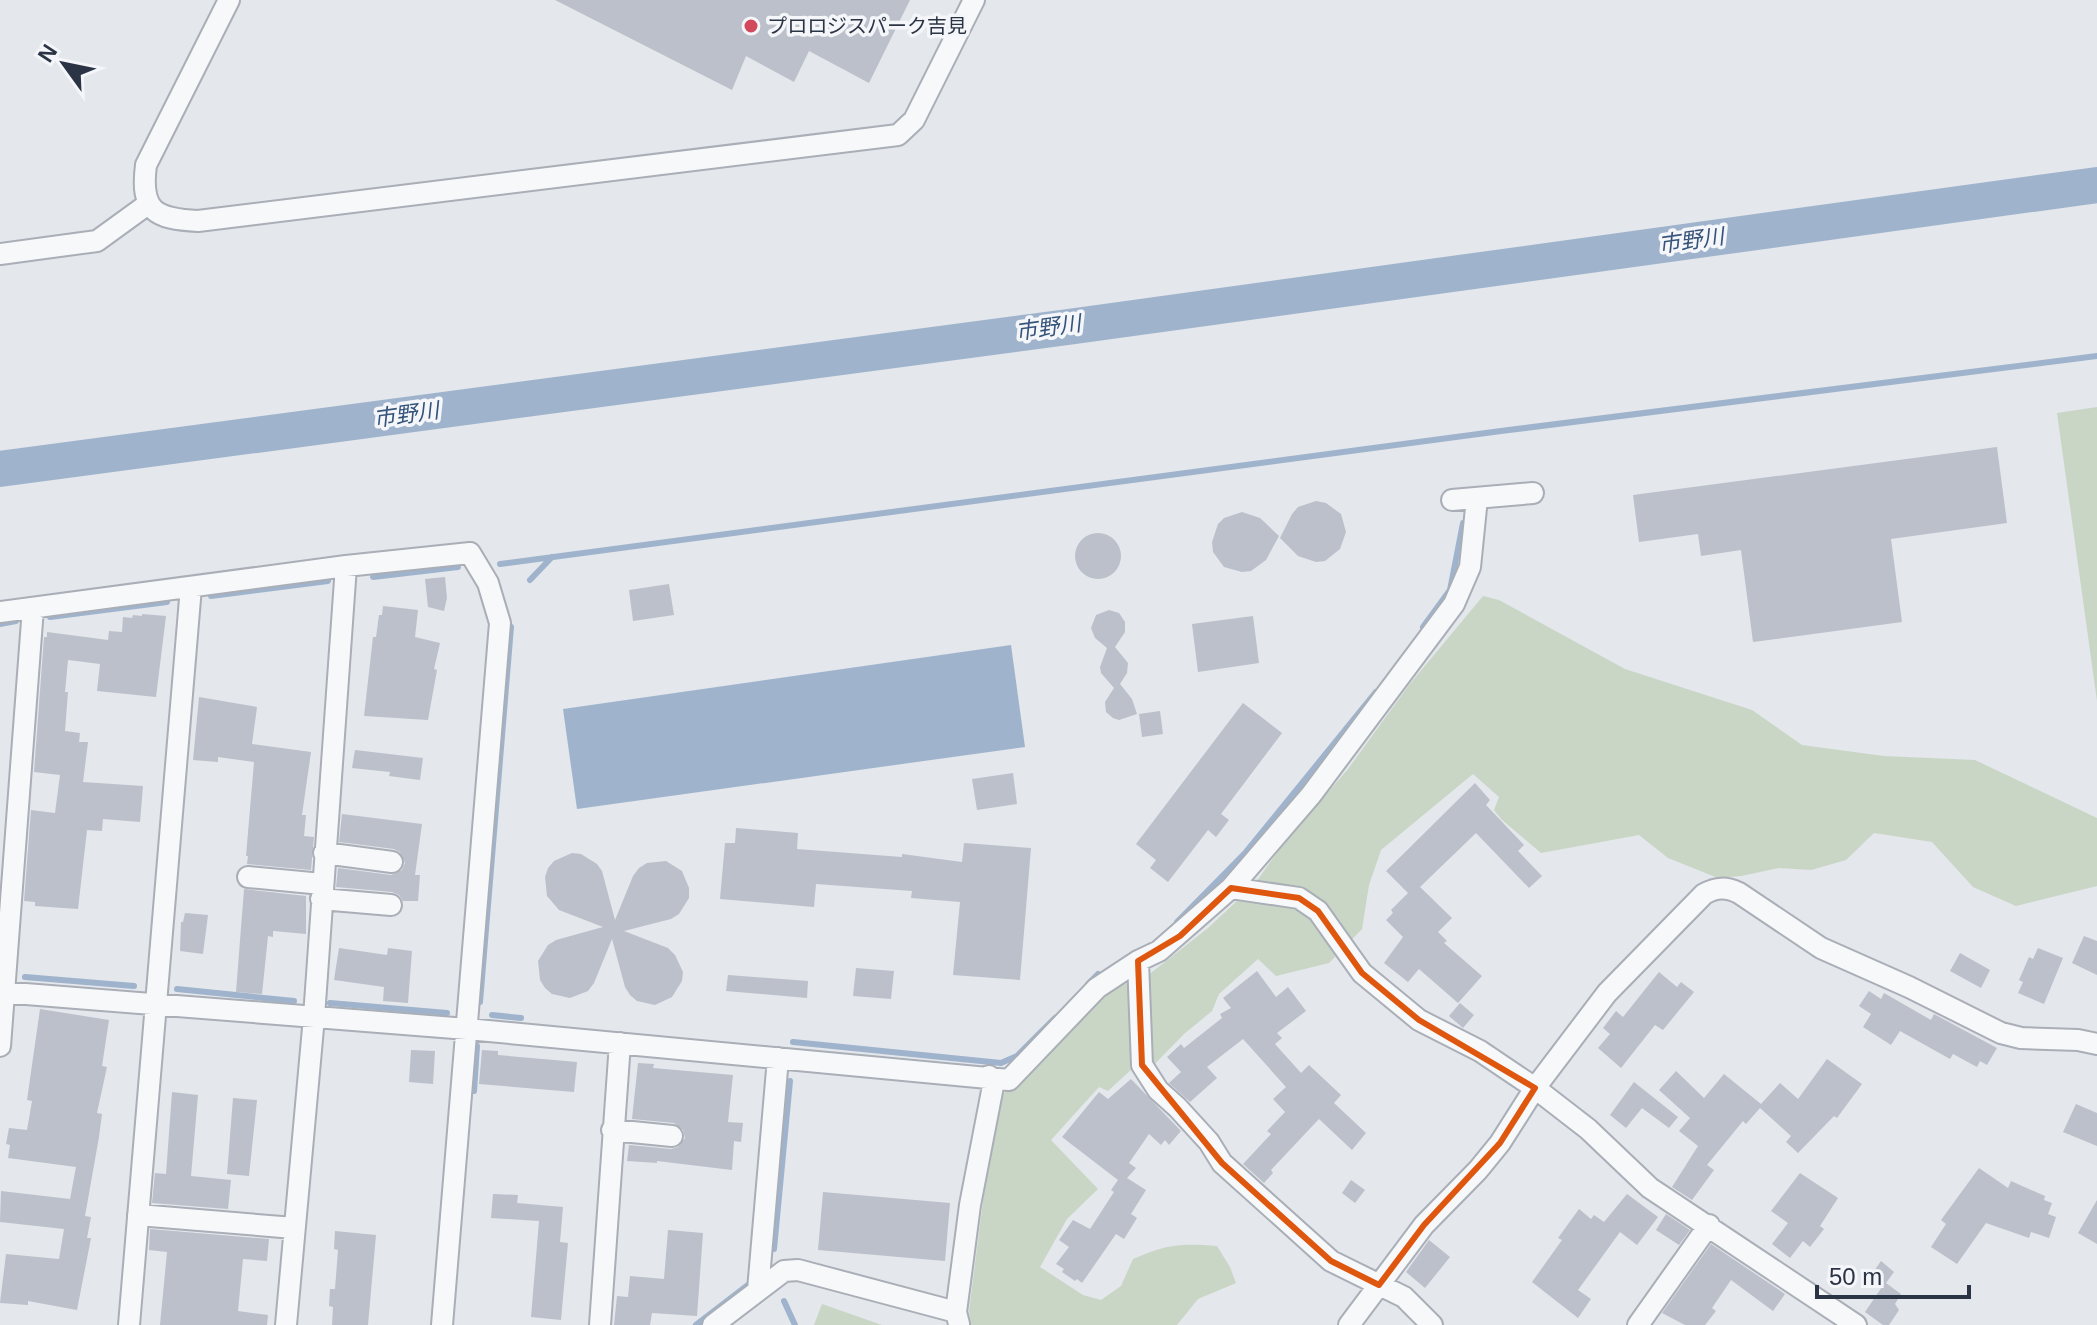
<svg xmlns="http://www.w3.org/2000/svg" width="2097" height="1325" font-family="Arial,'Noto Sans JP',sans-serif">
	<rect width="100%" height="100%" fill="#e4e7ec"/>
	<path fill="#c9d6c5" d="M2097,407V701L2057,413Z
		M1483,596L1499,600L1625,669L1752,710L1802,745L1884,756L1975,760L2097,818V886L2016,906L1973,887L1932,842L1874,833L1846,860L1811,870L1779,868L1741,876L1718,878L1668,858L1639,835L1541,853L1501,819L1494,810L1499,797L1473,774L1381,850L1369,885L1362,929L1329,963L1276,976L1258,959L1219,994L1212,1011L1184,1034L1143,1076L1133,1068L1108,1091L1099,1087L1051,1140L1098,1189L1067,1219L1040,1267L1083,1295L1101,1300L1121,1286L1133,1259C1167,1244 1181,1243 1217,1246L1230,1267L1236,1283L1198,1299L1177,1325H971L969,1311L993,1123L1002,1095L1060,1041L1104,992L1147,976L1208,928L1254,885L1283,844L1348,769L1409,685Z
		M822,1304L882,1325H814Z"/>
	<path fill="#9fb4cc" d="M1011,645L1025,747L577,809L563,709Z"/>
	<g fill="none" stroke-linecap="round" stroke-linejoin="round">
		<path stroke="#9fb4cc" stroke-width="6" d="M500,564L1501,431L2097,356
			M373,577L458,567
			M530,580L552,557
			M211,596L328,581
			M50,617L167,602
			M0,624L16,621
			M1423,627L1450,590L1463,523
			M1177,922L1246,852L1376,692
			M25,977L134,986
			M1088,984L1098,974
			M177,989L294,1001
			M480,1002L511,627
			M330,1003L447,1013
			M492,1015L521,1018
			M793,1042L1001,1063L1017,1056L1055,1018
			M474,1091L477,1046
			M774,1249L790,1081
			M784,1301L795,1325
			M696,1325L748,1285"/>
		<path stroke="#9fb4cc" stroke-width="36" d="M0,469L1068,327L2097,185"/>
	</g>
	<path fill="#bbc0ca" d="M555,0H910L869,83L809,51L794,82L746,56L732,90Z
		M1997,447L2007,523L1891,539L1902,622L1753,642L1741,550L1701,556L1698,534L1639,542L1633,495Z
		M1316,501L1326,503L1341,514L1346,532L1340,549L1325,561L1316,562L1298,556L1280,538L1292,514L1298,507Z
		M1242,512L1260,518L1279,536L1266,560L1251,571L1242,572L1224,567L1213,552L1212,542L1218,524L1224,518Z
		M1075 556a23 23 0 1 1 46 0a23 23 0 1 1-46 0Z
		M445,577L447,598L444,611L428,607L425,579Z
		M669,584L674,615L633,621L629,590Z
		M383,606L418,610L415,637L440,643L434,669L437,670L428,720L364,716L373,637H376L379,615H382Z
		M1109,610L1119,613L1125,622V632L1115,647L1128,663L1127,673L1120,684L1132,699L1137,714L1119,720L1113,718L1106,712L1105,702L1114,688L1101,673L1100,667L1107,648L1095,638L1091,628L1096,615Z
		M142,614L166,616L156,697L97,691L100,664L68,660L65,692H68L65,731L80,733L79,742H88L83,782L143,786L140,822L103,819L102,831L87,830L78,909L35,906V902L24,901L31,810L55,813L60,775L34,772L44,637H47V632L108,640L109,631L122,632L123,617L132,618L133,615L142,616Z
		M1253,616L1259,663L1198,672L1192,624Z
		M199,697L257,707L252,744L311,752L302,815H306L304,836L314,837L311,870L247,864L248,856H246L254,762L218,757V762L193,760Z
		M1243,703L1282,733L1221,814L1229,820L1216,837L1208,830L1168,882L1150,868L1156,860L1136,844Z
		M1160,711L1163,734L1142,737L1139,714Z
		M355,750L423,758L420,780L389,776L390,772L352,768Z
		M1013,773L1017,804L977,810L972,779Z
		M1475,783L1490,800L1486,805L1524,845L1518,851L1542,876L1529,888L1476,833L1420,887L1452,918L1438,932L1447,941L1444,943L1482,976L1458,1003L1419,969L1408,982L1384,963L1403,937L1386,920L1393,913L1391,910L1408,893L1386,871Z
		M342,814L422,824L415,875H420L418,901H403L399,895L392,892L336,887L338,868L391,875L402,870L405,863L400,852L394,849L339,842Z
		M736,828L798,833L797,849L902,857V854L962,862L964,843L1031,848L1020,980L953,975L960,902L911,898L912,891L816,884L814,907L720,899L725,843H735Z
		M572,853L581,854L597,864L602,871L615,920L633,876L639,868L647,863L666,861L682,871L689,888V898L679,914L671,919L624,931L668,948L675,955L683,972L682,981L672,997L655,1005L637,1001L630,995L625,987L612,939L594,983L588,991L570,998L552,994L545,988L540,980L538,961L548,945L556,940L603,927L559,910L547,896L545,877L548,868L554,861Z
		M244,889L306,896V934L273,931V937L268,936L262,994L236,992Z
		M185,913L208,915L203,954L180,951L181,922H183Z
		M2084,936L2097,941V975L2072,963Z
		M339,948L387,955L388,948L412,951L408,1003L383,1001L384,987L334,980Z
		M2038,948L2063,958L2044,1004L2018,993L2023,982L2019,980L2029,957L2033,959Z
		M1960,953L1990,970L1981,988L1950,971Z
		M856,968L894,971L891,999L853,996Z
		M1257,971L1276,997L1288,987L1306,1011L1277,1033L1282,1038L1275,1044L1301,1073L1309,1065L1341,1095L1334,1103L1366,1133L1352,1150L1319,1119L1271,1170L1273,1173L1264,1183L1243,1164L1271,1134L1267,1131L1285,1112L1273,1099L1286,1087L1243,1039L1207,1067L1217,1078L1190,1102L1169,1083L1181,1072L1167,1057L1181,1044L1184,1048L1222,1018L1220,1014L1231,1008L1223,998Z
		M1659,972L1677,987L1681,982L1694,992L1663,1030L1655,1025L1621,1068L1598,1048L1610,1034L1603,1028L1616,1011L1623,1017Z
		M728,975L808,981L807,998L726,991Z
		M1869,991L1881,999L1884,993L1931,1020L1934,1014L1997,1048L1987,1065L1980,1061L1977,1067L1953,1054L1950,1059L1900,1031L1891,1045L1863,1027L1871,1014L1859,1006Z
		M1460,1003L1474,1015L1463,1028L1449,1016Z
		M40,1009L109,1020L102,1066L107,1067L97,1113L102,1114L99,1137L85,1216L91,1217L87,1238H91L77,1310L28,1301V1305L0,1303L6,1254L59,1259L64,1229L0,1222L1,1191L70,1199L76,1167L8,1158L10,1145L6,1144L9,1128L27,1130L32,1101L27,1100Z
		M411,1050L435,1051L433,1084L409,1082Z
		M482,1050L498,1051V1055L577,1062L574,1092L479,1084Z
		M1827,1059L1862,1084L1837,1118L1834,1116L1798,1153L1786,1142L1791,1136L1760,1108L1746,1124L1743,1121L1707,1165L1714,1170L1692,1200L1672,1187L1698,1146L1679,1131L1690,1118L1659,1090L1676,1071L1704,1098L1724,1074L1761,1104L1780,1083L1798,1099Z
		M638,1063L654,1064L653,1068L733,1075L728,1122L743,1123L741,1142L734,1141L732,1170L657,1161V1163L627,1161L629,1145L671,1149L678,1147L685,1138L683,1130L674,1123L632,1119Z
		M1131,1079L1181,1131L1169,1145L1165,1140L1161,1145L1149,1134L1129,1163L1136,1168L1127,1178L1146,1190L1131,1214L1137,1218L1124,1239L1116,1234L1082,1283L1077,1279L1075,1281L1062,1272L1064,1269L1056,1264L1069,1247L1059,1240L1073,1220L1090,1229L1114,1192L1111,1190L1118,1180L1062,1137L1099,1092L1108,1099Z
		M1634,1082L1678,1117L1669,1128L1642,1108L1626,1128L1610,1115Z
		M172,1092L198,1095L191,1176L231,1180L228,1209L152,1203L155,1173L166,1174Z
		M233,1098L257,1100L249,1176L227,1174Z
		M2076,1104L2097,1113V1146L2063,1132Z
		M1979,1168L2008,1188L2011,1181L2045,1196L2044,1200L2052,1203L2048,1214L2056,1217L2049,1238L2031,1232L2029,1238L1986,1223L1957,1264L1931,1247L1946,1224L1941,1220Z
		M1800,1173L1838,1198L1820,1226L1824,1229L1810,1247L1803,1241L1790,1258L1772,1244L1788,1223L1771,1211Z
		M1351,1180L1365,1190L1355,1203L1342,1193Z
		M823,1192L950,1203L945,1261L818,1250Z
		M493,1194L518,1195L517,1203L563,1207L560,1242L568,1243L561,1320L531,1317L539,1221L491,1218Z
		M1627,1194L1658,1217L1637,1245L1620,1232L1578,1290L1591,1299L1578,1318L1532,1282L1562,1240L1558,1238L1579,1209L1591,1219L1594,1215L1604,1222Z
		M2097,1200V1244L2078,1233Z
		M1666,1214L1690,1230L1679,1245L1656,1230Z
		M150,1229L269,1239L267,1261L243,1259L238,1311L268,1315L267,1325H160L167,1252L149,1250Z
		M668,1230L703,1233L697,1316L652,1313L650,1325H614L617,1296L628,1297L630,1276L664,1279Z
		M335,1231L376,1235L368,1325H332L333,1307L329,1306L330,1289H335L338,1250L334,1249Z
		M1429,1240L1450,1257L1425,1288L1406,1272Z
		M1711,1244L1785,1294L1773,1311L1731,1280L1712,1308L1716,1311L1705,1325H1685L1662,1313Z
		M1881,1261L1894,1272L1886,1283L1901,1294L1895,1304L1899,1310L1889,1325H1883L1865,1312L1884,1284L1872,1274Z"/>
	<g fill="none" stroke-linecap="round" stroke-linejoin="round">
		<g stroke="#a9aeb7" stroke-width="24">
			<path id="minor" d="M229,0L146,165C140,211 155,219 198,221L898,135L914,120L974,0
				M0,254L97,241L148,204
				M1452,500L1533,493
				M0,612L346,566L470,553L488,583L500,623L442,1325
				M324,853L392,862
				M248,877L322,884
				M1231,888L1299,898L1318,911L1362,973L1419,1020L1480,1051L1535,1088L1588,1129L1650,1188L1856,1325
				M321,899L391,905
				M1138,961L1142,1065L1158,1090L1177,1107L1209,1142L1222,1163L1331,1261L1404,1297L1432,1325
				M0,992L467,1029L1009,1080L1097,988L1138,961L1159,951L1231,888L1311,795L1454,604L1470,567L1477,498
				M0,1046L33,608
				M612,1130L672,1136
				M138,1215L294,1228
				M758,1290L778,1058
				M959,1324L956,1312L970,1205L993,1086L989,1076
				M129,1325L191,587
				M286,1325L314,1017L346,566
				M600,1325L620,1043
				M713,1325L784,1271L798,1270L956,1312
				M1349,1325L1424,1225L1478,1170L1500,1143L1535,1088L1607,993L1704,894C1717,887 1726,887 1739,893L1821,948L1909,987L2001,1033L2021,1038L2078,1040L2097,1044
				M1638,1325L1709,1225"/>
		</g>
		<use href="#minor" stroke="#f7f8fa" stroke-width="20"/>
	</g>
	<path fill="none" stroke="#df570f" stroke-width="6" stroke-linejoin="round" d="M1231,888L1299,898L1318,911L1362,973L1419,1020L1535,1088L1500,1143L1424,1225L1379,1285L1331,1261L1222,1163L1142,1065L1138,961L1180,936Z"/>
	<circle fill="#d1495b" stroke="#f4f6f9" stroke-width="3" cx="751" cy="26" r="8"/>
	<g text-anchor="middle" stroke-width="7" stroke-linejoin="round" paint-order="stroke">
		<g font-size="20" fill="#2b3445" stroke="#f4f6f9" text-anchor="start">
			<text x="767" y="33">プロロジスパーク吉見</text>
		</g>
		<g font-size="22" font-style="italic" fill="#34527a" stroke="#f4f6f9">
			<text transform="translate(1691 240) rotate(-8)" y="8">市野川</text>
			<text transform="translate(1048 327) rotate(-8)" y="8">市野川</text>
			<text transform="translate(406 414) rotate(-8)" y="8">市野川</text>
		</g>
	</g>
	<g transform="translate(64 64) rotate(303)" stroke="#f4f6f9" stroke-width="6" paint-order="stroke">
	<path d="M0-6L14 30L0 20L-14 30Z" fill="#2b3445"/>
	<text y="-12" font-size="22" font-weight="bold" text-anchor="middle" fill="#2b3445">N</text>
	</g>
	<path d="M1817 1285v12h152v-12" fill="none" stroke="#2b3445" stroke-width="4"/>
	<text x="1829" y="1285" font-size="24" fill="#2b3445" stroke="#f4f6f9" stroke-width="6" paint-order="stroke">50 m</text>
</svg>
